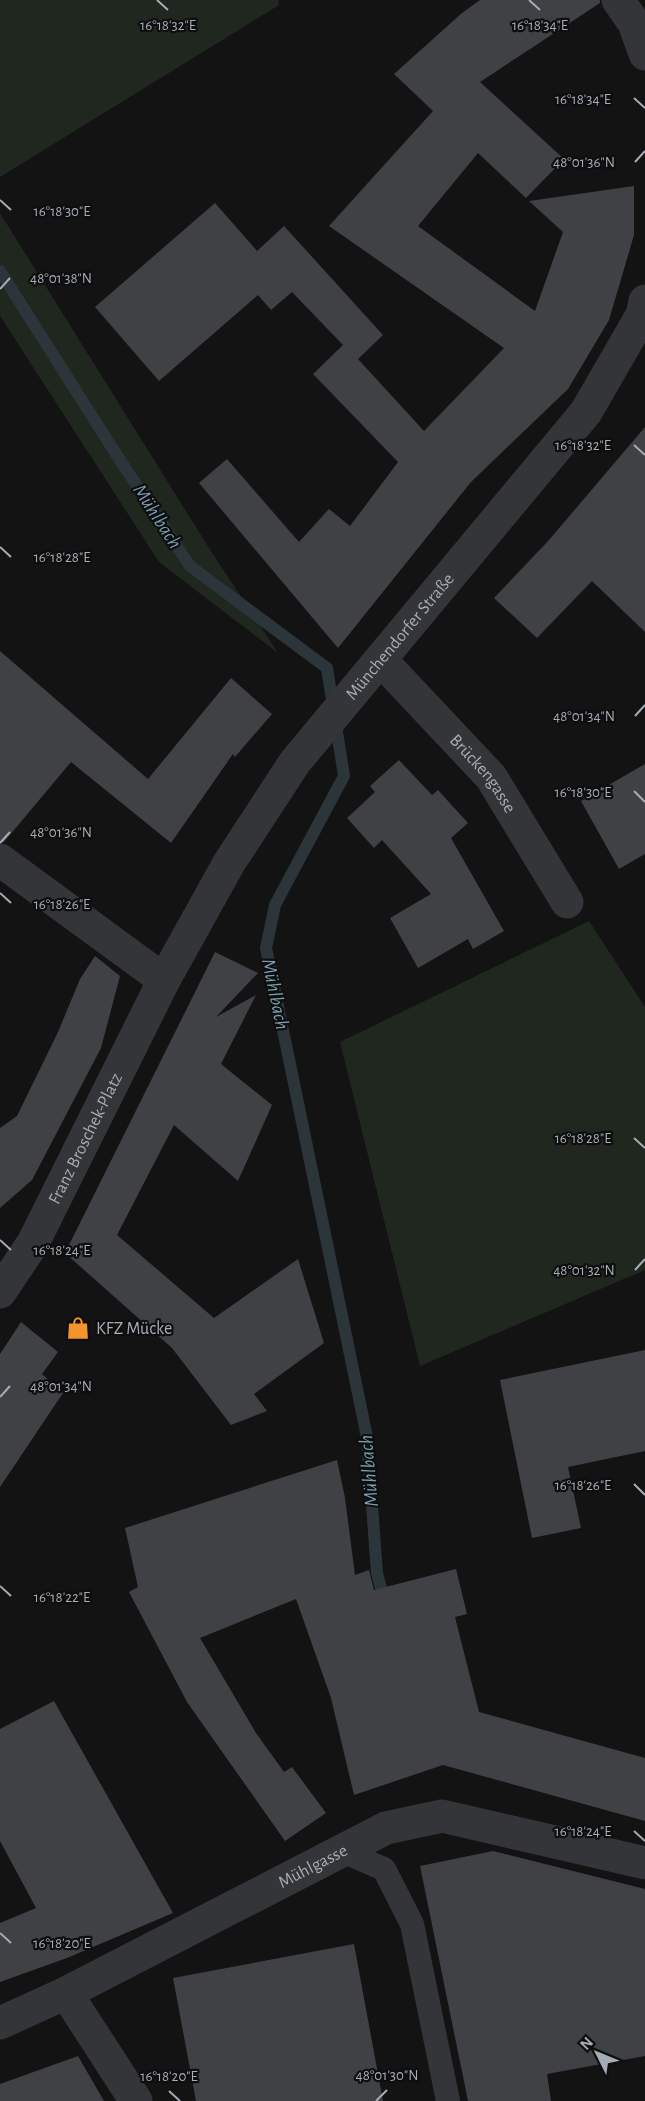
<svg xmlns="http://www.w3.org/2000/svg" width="645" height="2101" font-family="'Alegreya Sans',sans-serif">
	<rect width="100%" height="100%" fill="#131314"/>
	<path fill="#1f271f" d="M0,0H278L279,5L0,177Z
		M0,213L209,548L278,653L159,562L0,316Z
		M589,921L645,1007V1270L420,1366L340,1042Z"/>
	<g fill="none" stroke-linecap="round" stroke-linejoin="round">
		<path stroke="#2b353a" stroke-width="12" d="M0,271L116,454L190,566L327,668L344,776L275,905L266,948L367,1437L377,1573L385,1603"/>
	</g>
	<path fill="#3f4144" d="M480,0H600V3L480,82L564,159L526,198L478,153L418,226L535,311L563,232L529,201L634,186V235L609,320L568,389L471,482L338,648L199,483L227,459L299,542L329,509L350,526L398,462L313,374L343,345L292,292L271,310L258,295L159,381L95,307L215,203L257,251L284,226L383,335L358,359L424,431L504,348L329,226L433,111L394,74L462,13Z
		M645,427V632L592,581L537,638L494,598L549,540Z
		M0,651L148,779L231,678L272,714L235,757L233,754L171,843L71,762L4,842H0Z
		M399,760L432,795L438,790L468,823L451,838L504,931L473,949L468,939L418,968L390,918L431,894L382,840L374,848L347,818L375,792L370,786Z
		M645,764V854L619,869L581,801Z
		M215,952L258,973L216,1017L256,995L221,1064L272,1105L238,1181L174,1125L117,1235L214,1318L298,1259L324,1343L254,1394L267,1411L231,1425L172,1348L65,1253Z
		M95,956L120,976L101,1048L32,1180L0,1208V1128L17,1116L58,1032L80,979Z
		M21,1322L58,1352L42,1374L63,1393L0,1487V1354Z
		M645,1350V1451L568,1467L581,1528L532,1538L500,1380Z
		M337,1460L345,1498L355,1575L369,1570L374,1590L456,1569L467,1614L455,1617L479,1712L645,1758V1821L443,1765L354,1795L331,1698L296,1599L200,1638L256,1733L284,1772L292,1767L326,1813L285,1841L187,1702L129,1592L138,1587L125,1528Z
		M54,1701L173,1913L67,1958L0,1982V1923L36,1908L0,1841V1729Z
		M493,1851L645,1889V2056L547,2074L551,2101H468L420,1866Z
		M354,1944L383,2101H196L173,1978Z
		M78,2056L104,2101H0V2084Z"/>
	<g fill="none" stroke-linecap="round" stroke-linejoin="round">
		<path stroke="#343539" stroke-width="24" d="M342,1851L384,1869L412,1924L448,2101"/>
		<g stroke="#343539" stroke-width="33">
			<path id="s1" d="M381,660L491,777L567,902"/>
			<path d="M0,860L164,980"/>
			<path d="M66,1993L136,2101"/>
			<path id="s2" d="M0,2023L66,1993L386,1828L442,1816L645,1863"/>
		</g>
		<g stroke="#343539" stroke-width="33">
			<path d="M618,0L634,23L645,54"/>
			<path id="s3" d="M0,1292L33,1243L164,980L229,863L295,762L586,412L642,315L645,301"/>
		</g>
	</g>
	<path fill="none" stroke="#a4acb5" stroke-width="2" d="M157,0L168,10M529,0L540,10M634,98L645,108M635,162L645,151M0,200L11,210M0,289L10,278M634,445L645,455M0,547L11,557M635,716L645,705M634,791L645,802M0,843L10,832M0,893L11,903M634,1138L645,1148M0,1240L11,1250M635,1270L645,1259M0,1397L10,1386M634,1484L645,1495M0,1586L11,1596M634,1831L645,1841M0,1933L11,1943M169,2091L180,2101M376,2101L387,2090"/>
	<defs>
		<g id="shop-bare" transform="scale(1.8)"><path d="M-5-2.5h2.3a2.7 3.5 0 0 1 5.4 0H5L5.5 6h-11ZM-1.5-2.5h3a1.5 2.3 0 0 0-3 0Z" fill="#f3942c" stroke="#0e0e0f" stroke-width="2.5" paint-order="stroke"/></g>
	</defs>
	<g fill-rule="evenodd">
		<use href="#shop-bare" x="78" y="1328"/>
	</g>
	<g text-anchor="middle" stroke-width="4.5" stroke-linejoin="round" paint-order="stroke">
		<g font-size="18" fill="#a4acb5" stroke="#0e0e0f">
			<text dy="6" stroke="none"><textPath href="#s3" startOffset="771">Münchendorfer Straße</textPath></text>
			<text dy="6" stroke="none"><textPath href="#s1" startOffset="153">Brückengasse</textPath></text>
			<text dy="6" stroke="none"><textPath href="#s3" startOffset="176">Franz Broschek-Platz</textPath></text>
			<text dy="6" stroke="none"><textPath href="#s2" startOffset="350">Mühlgasse</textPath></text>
		</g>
		<g font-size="18" fill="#a4acb5" stroke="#0e0e0f" text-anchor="start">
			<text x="96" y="1334">KFZ Mücke</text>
		</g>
		<g font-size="20" font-style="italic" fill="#7a9fb1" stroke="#0e0e0f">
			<text transform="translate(158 516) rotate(57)" y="7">Mühlbach</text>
			<text transform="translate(276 994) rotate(78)" y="7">Mühlbach</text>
			<text transform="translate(368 1471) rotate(-95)" y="7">Mühlbach</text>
		</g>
	</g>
	<g font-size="15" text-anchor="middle" fill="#a4acb5" stroke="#0e0e0f" stroke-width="4.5" stroke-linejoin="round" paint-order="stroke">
		<text x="168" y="30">16°18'32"E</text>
		<text x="540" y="30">16°18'34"E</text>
		<text x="583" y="104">16°18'34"E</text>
		<text x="584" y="167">48°01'36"N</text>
		<text x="62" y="216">16°18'30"E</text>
		<text x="61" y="283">48°01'38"N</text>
		<text x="583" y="450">16°18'32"E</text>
		<text x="62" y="562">16°18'28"E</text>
		<text x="584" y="721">48°01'34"N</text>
		<text x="583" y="797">16°18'30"E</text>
		<text x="61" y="837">48°01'36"N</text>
		<text x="62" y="909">16°18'26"E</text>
		<text x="583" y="1143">16°18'28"E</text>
		<text x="62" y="1255">16°18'24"E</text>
		<text x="584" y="1275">48°01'32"N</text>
		<text x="61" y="1391">48°01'34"N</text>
		<text x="583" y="1490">16°18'26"E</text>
		<text x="62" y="1602">16°18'22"E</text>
		<text x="583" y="1836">16°18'24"E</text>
		<text x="62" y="1948">16°18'20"E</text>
		<text x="387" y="2080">48°01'30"N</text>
		<text x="169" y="2081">16°18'20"E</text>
	</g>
	<g transform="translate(597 2053) rotate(313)" stroke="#0e0e0f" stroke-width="4.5" paint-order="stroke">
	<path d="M0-4.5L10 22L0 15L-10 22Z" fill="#a4acb5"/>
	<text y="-9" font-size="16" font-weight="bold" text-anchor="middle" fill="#a4acb5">N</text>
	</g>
</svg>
